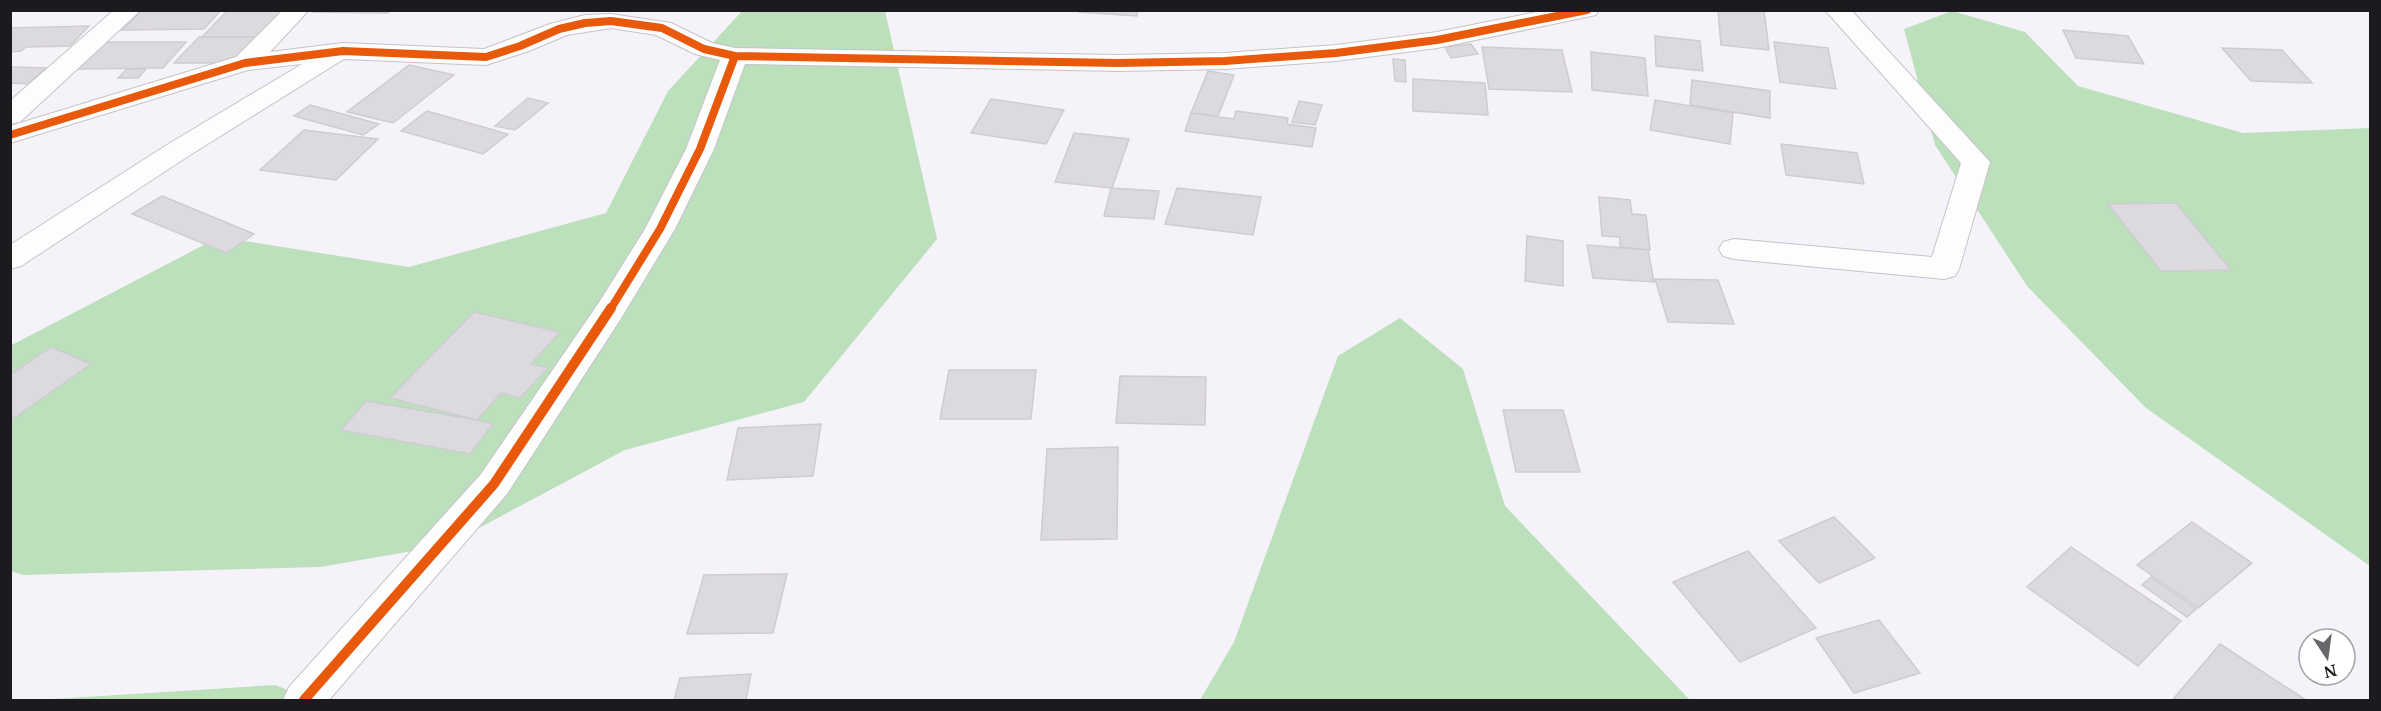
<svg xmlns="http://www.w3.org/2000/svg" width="2381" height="711" font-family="'Noto Serif',serif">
	<rect width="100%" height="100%" fill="#f6f2f9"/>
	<path fill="#bbe0bb" d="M742,11H885L937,239L804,402L625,450L447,545L320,567L23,575L11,571L10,346L219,237L409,267L606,213L668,91Z
		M1952,11L2025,32L2078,86L2243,133L2370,128V566L2146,408L2027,286L1935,145L1904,29Z
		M1400,318L1463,369L1505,506L1690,700H1200L1234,642L1338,356Z
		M275,685L314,700H39Z"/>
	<path fill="#dddadf" stroke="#ceccd1" stroke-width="1.5" d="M142,10H221L204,29L122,30Z
		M315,10H390L388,13L313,12Z
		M1080,10H1138L1137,16L1079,12Z
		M1718,10H1764L1769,50L1721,45Z
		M227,11H288L264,37H202Z
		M89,26L70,46L26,47L21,51L10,52V28Z
		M2063,30L2128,36L2144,64L2076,58Z
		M1655,36L1700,41L1703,71L1656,66Z
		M199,37H264L241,63H174Z
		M103,42H186L163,68L76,69Z
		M1774,42L1828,48L1836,89L1780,82Z
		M1471,44L1478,54L1451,58L1445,47Z
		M1482,47L1562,50L1572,92L1489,89Z
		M2222,48L2282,50L2312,83L2251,81Z
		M1591,52L1645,58L1648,96L1592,90Z
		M1393,59L1405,60L1406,82L1395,81Z
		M409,65L454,75L393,123L347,112Z
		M10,67L46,68L28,84L10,83Z
		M127,69H146L138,78H118Z
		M1208,71L1234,75L1218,116L1191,113Z
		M1413,79L1485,83L1488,115L1413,111Z
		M1692,80L1770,91V118L1690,105Z
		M528,98L548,103L515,130L495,126Z
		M991,99L1064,110L1046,144L971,133Z
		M1655,100L1733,113L1730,144L1650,130Z
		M1299,101L1322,105L1315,125L1292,122Z
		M310,105L379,124L363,135L294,116Z
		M427,111L508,134L483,154L401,131Z
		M1236,111L1288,118L1287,124L1316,128L1312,147L1185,131L1191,113L1234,119Z
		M304,130L378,139L336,180L260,170Z
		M1074,133L1129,139L1112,188L1055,182Z
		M1781,144L1857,153L1864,184L1786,175Z
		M1111,188L1159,191L1154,219L1104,216Z
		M1177,188L1261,197L1253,235L1165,224Z
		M162,196L254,234L226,253L132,214Z
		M1599,197L1630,200L1632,214L1646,215L1650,250L1620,247V237L1602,236Z
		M2176,203L2231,270L2161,271L2108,204Z
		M1527,236L1563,241V286L1525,281Z
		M1587,245L1648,250L1654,282L1593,278Z
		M1655,279L1718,280L1734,324L1668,322Z
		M474,312L560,332L531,364L548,368L520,398L501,393L477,420L390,398Z
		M51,347L91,364L10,421V375Z
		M949,370H1036L1031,419H940Z
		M1120,376L1206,377L1205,425L1116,423Z
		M366,401L477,420L493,424L470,454L341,430Z
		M1503,410H1563L1580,472H1516Z
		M821,424L813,476L727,480L738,428Z
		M1118,447L1117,539L1041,540L1047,449Z
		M1834,517L1875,558L1819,583L1779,541Z
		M2192,522L2252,563L2198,608L2137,565Z
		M2071,547L2181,621L2138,666L2027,587Z
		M1748,551L1816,628L1740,662L1673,582Z
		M787,574L773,633L687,634L704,575Z
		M2151,577L2196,609L2187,617L2142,585Z
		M1879,620L1920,673L1854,693L1816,638Z
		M2220,644L2306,700H2178L2174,698Z
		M751,674L746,700H674L680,678Z"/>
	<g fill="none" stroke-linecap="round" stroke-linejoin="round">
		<g stroke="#c6c3c9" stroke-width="2">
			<path id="minor" d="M114,10H141L20,122L10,124V101Z
				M283,10H309L270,52L343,43L484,49L550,24L585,15L611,14L671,23L712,43L735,48L1118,55L1225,53L1336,45L1437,32L1547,10H1599L1596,15L1587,17L1437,48L1336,61L1225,69L1118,71L745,64L714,149L675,229L620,320L507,494L329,700H283L289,687L481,474L598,304L645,229L686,149L720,60L695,54L656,35L611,28L567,35L529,51L486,65L344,59L190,155L21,266L10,269V245L170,143L302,64L248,70L10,143V126L236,57Z
				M1825,10H1851L1990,162L1959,269L1955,276L1944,279L1734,259L1723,256L1719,249L1723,242L1734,239L1932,257L1961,163Z"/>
		</g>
		<use href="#minor" fill="#fefdfe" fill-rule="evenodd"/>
		<g stroke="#fff" stroke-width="10">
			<path id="cycleway-far1" d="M10,135L245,63L343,51L486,57L520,46L559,29L585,23L611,21L662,28L704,49L735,56L1118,63L1225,61L1336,53L1437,40L1587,10
				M610,310L660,229L700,149L735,56"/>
		</g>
		<g stroke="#fff" stroke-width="14">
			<path id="cycleway" d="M304,700L494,484L611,308"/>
		</g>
		<use href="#cycleway-far1" stroke="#e8590c" stroke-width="8"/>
		<use href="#cycleway" stroke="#e8590c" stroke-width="10"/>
	</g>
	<rect width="2381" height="711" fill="none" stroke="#1d1a1f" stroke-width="24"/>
	<g transform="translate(2327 657) rotate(167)"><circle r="28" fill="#ffffff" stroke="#a5a3a5" stroke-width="1.5"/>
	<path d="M0-4.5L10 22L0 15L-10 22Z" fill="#69666b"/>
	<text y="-9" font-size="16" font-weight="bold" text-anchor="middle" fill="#1d1a1f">N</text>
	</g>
</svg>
